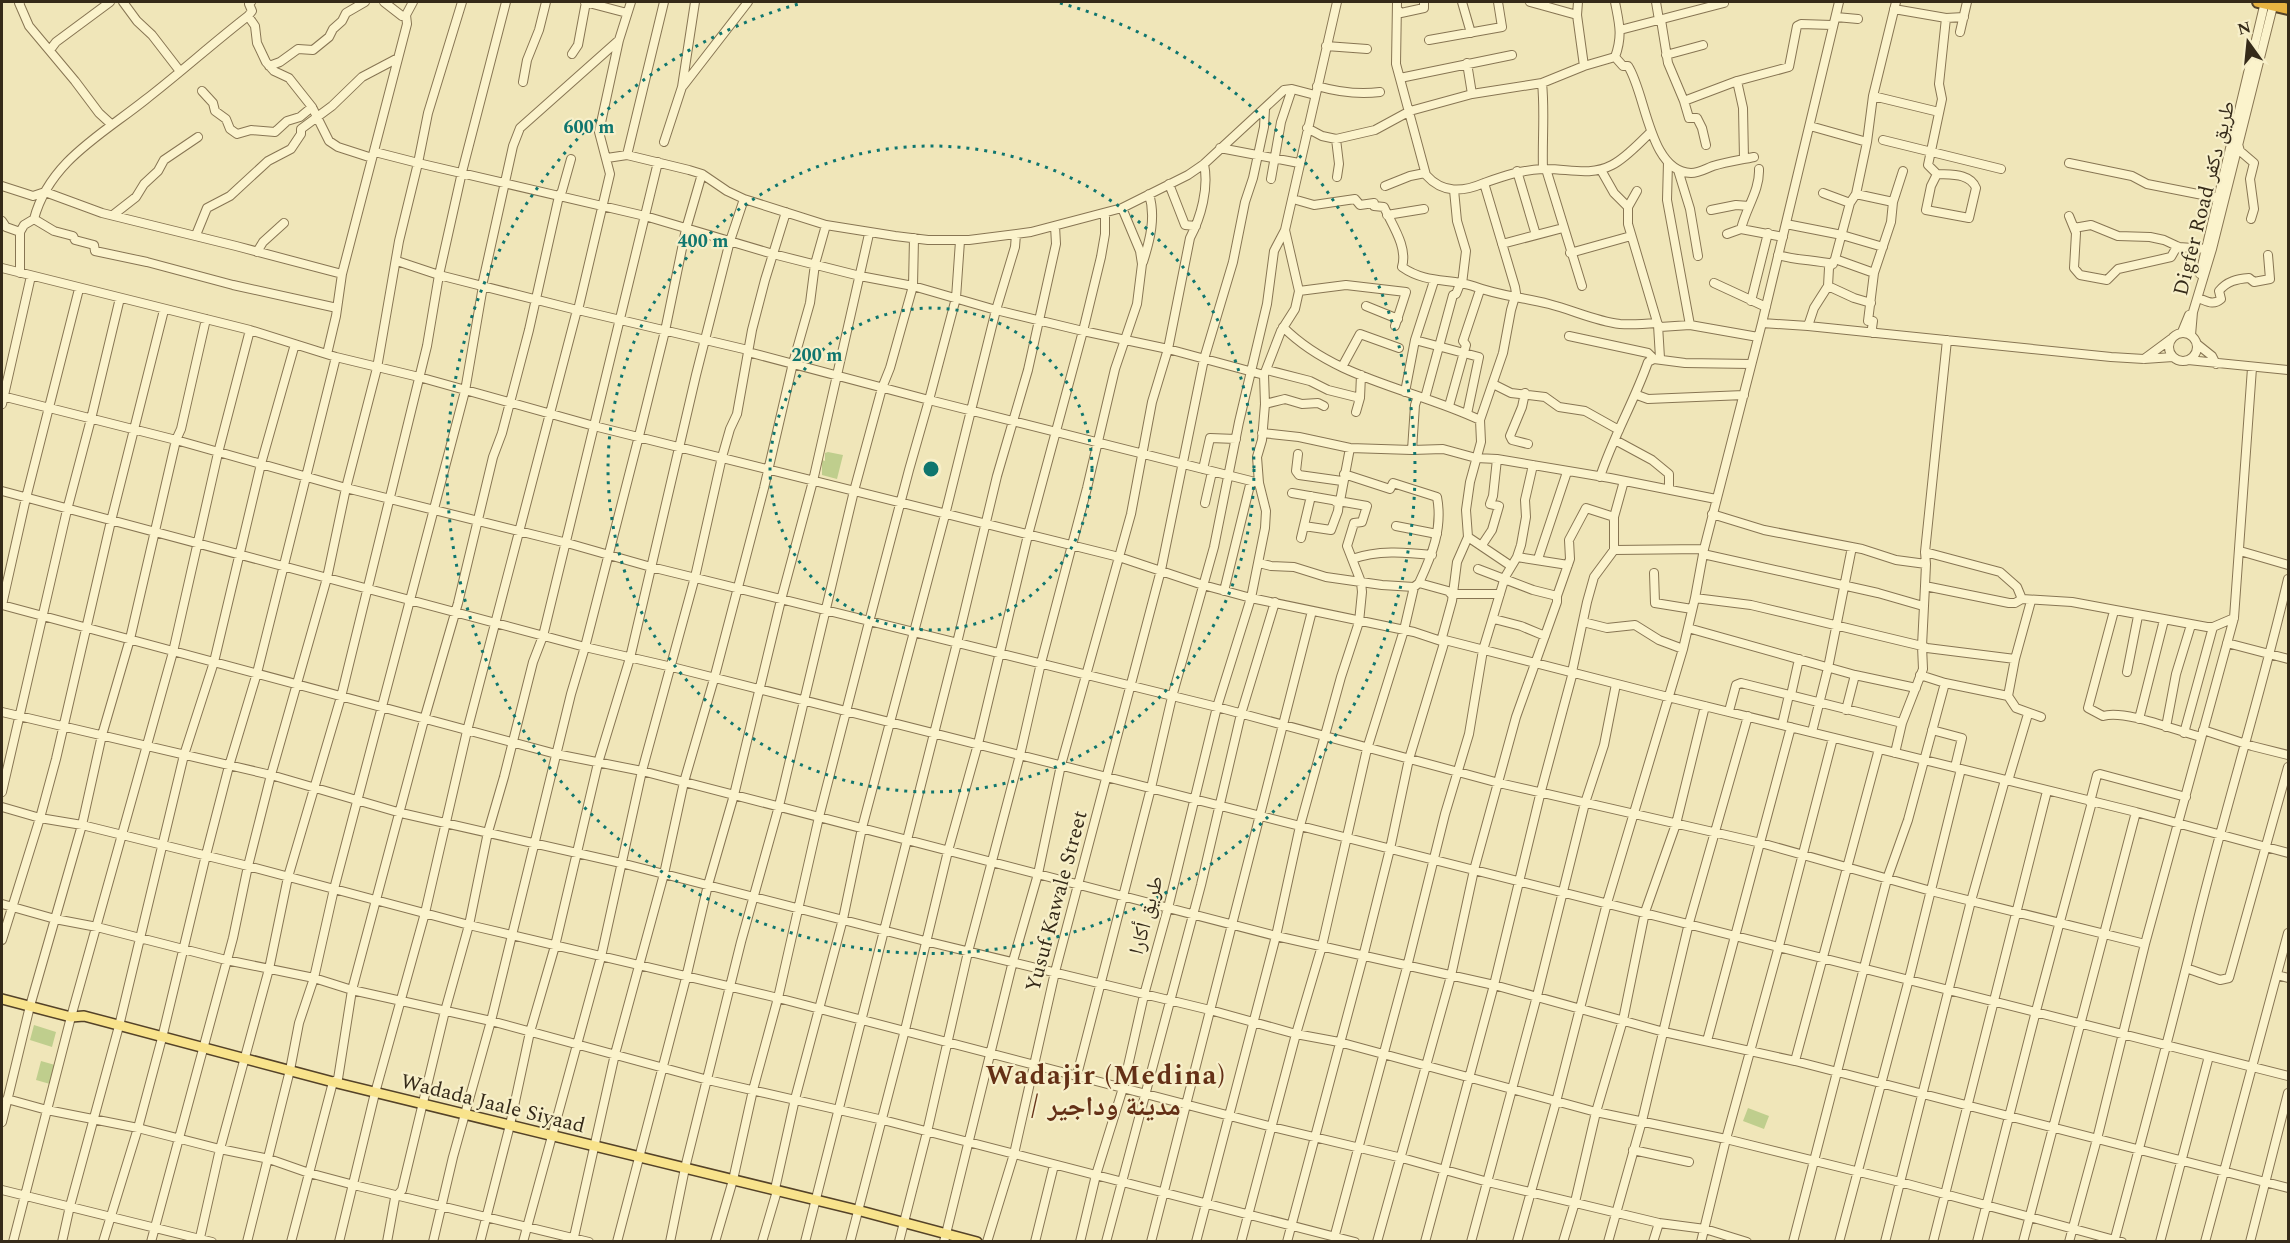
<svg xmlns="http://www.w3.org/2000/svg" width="2290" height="1243" font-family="Spectral,'Noto Naskh Arabic',serif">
	<rect width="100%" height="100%" fill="#f0e6b9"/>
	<path fill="#bfce8d" d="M828,452L843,455L837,479L822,475V460L825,461V453Z
		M34,1025L56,1032L52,1047L30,1040Z
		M41,1061L55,1065L50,1084L36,1080Z
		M1748,1108L1769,1116L1764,1129L1743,1121Z"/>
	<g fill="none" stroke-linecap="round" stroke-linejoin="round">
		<g stroke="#877553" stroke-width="10">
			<path id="minor" d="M20,2L19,3L29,26L75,81L99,113L111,124
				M123,2L137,21L152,35L179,70
				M384,2L402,16L406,15
				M462,2L428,113L418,163L645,216L773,254L860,276L913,286L996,310L1083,331L1168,349L1264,375
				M585,2L627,13
				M1397,2L1396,64L1426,175C1443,194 1463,192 1484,183L1515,287L1516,293L1511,310L1503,353L1480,420
				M1462,2L1471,33
				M1530,2L1577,15
				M1578,2L1577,15L1584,66
				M1615,2C1619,23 1623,35 1615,57
				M1656,2L1659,20
				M1894,9L1946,18L1964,17
				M1398,10L1401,13L1424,8V2
				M248,16L255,26L257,43L266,62L274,71L289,78L312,107L329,141L338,147L372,158
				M1836,17L1858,19
				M1661,20L1668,63L1684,101L1737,81L1789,67L1797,26L1801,24L1832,25
				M1620,30L1724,3
				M1960,32L1967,2
				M1429,40L1502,27L1498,2
				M1326,46L1367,49
				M50,50L56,42L110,2
				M572,54L578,45L586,2
				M1666,55L1703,45
				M1615,57L1623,66H1628C1646,93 1649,172 1691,173C1699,173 1705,169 1713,166C1726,162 1740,160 1754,157
				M1467,63L1472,94
				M269,66L280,62L298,49L313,50L329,37L333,29L342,21L346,13L365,2
				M1400,78L1512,55
				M1737,81L1743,108L1744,159
				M523,82L527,60L539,30L546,2
				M1542,83C1545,111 1542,140 1543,169
				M683,86L748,2
				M1317,86C1338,92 1358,95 1380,92
				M202,91L213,103L215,111L226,119L230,129L237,134L251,130L275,132L287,121L300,117L312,107
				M1873,96L1939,112
				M1684,101L1689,118H1697L1702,128L1706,145
				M1810,126L1867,142
				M1307,128L1322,136L1336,139L1375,130L1410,111L1472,94L1542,83L1584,66L1615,57
				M1336,139L1339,164L1337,177
				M1883,140L2001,169
				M664,142L682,87L695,2
				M2238,144L2240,151L2254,163L2250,179L2254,209L2251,219
				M1220,148L1299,163
				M627,155L664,2
				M607,158L627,155L689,170L702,174L727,191L744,199L826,225L895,236L928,240H969L1031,232L1122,208L1188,175L1204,164L1284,90L1292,89L1315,95
				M1668,162L1667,200L1690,325
				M2069,163L2132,176L2147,184L2218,198
				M1546,169L1582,286
				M1601,170L1614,193L1628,207
				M1678,170L1690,209L1698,256
				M1517,171L1536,235
				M1937,174L1931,186L1926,210L1969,218L1976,188C1970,173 1951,175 1937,174L1928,165L1942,99L1939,84L1946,18
				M1271,179L1281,122L1292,89
				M1484,183C1504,176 1521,170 1543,169C1567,168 1589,177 1612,165C1626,158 1639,143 1651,132
				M1169,184L1185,225L1196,226
				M2,186L33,196L45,192L102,213L236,246L342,274
				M1385,186L1410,176L1425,173
				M1454,190L1457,221L1466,251L1462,284
				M1637,191L1628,207V224L1658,325L1660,358
				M1823,193L1850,203
				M1856,194L1893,202
				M1293,199L1314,205L1355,199L1360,205L1374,203V206L1384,207C1392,225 1408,247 1402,267C1426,284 1450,278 1473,286C1499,296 1522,297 1549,304C1573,310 1595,321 1620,324C1632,325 1645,324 1657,323L1660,327L1690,325L1758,337
				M1711,210L1736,205L1749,206
				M113,215L136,197L144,184L158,171L164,160L198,137
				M1387,215L1424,209
				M2069,216L2076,233L2074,268L2080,275L2107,280L2118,269L2171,257L2175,250L2179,247
				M34,219L54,231L73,236L75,240L94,245L95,251L147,262L233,285L337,308
				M2,221L6,227L20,232
				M1786,224L1842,235L1883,247
				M2074,228L2091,225L2118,236L2150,237L2164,240L2179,247L2206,249
				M1741,229C1746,208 1760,190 1759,169
				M1727,234L1741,229L1783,237
				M196,235L207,208L230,196L268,161L291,149L301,134V129L332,106L362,77L398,58
				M1502,244L1563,228
				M257,252L263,242L284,223
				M1570,253L1631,236
				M1778,255C1796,260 1814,260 1833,264
				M1835,259L1874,273
				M397,261L439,275L577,310
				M1143,262C1150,240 1156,217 1149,194
				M2,268L250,330L336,357L419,377L594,426L1119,557L1203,585L1251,598L1414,632L1441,641L1445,640L1668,697L2136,812L2288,853
				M20,273V232L24,225L34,219C49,162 101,135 145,100C180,73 213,43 248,16L252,11L249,4L251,2
				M2200,274L2265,2
				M1714,283L1766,307
				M482,286L513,146L520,128L619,40
				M1828,286L1854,298L1871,303
				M1299,291L1346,285L1406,292L1395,326
				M2198,298C2207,301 2213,306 2221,299L2219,291C2227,281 2237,279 2249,278L2254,282L2270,279L2268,255
				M1751,301L1768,233
				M1366,306L1398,319
				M578,310L748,350
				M1762,323L1808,326L2111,357L2144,359L2173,357
				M1808,326L1814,308L1828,286L1829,268L1835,259L1850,203L1856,194L1867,142L1873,96L1896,2
				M1283,327C1336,380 1415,389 1480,420L1481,442L1470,482L1466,510L1468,537L1457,562L1452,601L1441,641
				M2182,332L2189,315
				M2169 347a14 14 0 1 1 28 0a14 14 0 1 1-28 0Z
				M1873,333L1872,328L1873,321H1868L1874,273L1891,222L1893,202L1903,171
				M2191,335L2193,312L2212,249L2274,2
				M1569,336L1648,353L1654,359L1685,363L1751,364
				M1415,340L1479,357L1467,414
				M2197,344L2212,356L2216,364
				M748,352L929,400L956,298L960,241
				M327,354L336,316L342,274L407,24L406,15L413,2
				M2144,359L2171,339
				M2188,360L2288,370
				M1342,367L1360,334L1399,348
				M1267,370L1310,381L1328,390L1360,398
				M1493,384L1511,393L1545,397L1559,407L1585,411L1619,430
				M1405,392L1415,340L1434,281
				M1525,393L1522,407L1510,436L1512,440L1528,444
				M1637,395L1648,399L1744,395
				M2,396L176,440L346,488L567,543L651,567L1217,707L1499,783L1761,843L1931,891L2145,944
				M1425,398L1453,295L1456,294L1460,284
				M2,404L31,276
				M1265,404L1285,399L1302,404L1318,403L1324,406
				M1449,406L1466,345L1463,341L1480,290
				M1356,412L1360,398L1361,375
				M1262,433L1299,437L1350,448L1412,450L1415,405L1418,396
				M1615,440L1652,460L1669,474V488
				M1412,450L1443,449L1476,458L1497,459L1610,478L1716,499
				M1298,454L1296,471L1299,475L1342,481
				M1203,469L1210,438L1236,439
				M1344,474L1390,489L1393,483L1437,497C1443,528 1432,555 1419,583
				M1600,477C1613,437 1634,402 1648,362L1654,359
				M2,491L585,647L672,667L2288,1076
				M1340,501L1350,448
				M1205,503L1212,472
				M1712,514L1764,530L1862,549L1896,560L1926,564L1925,552L1947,340
				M1304,526L1331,530L1338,511L1339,502H1336
				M1396,526L1437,534
				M1468,537L1511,566
				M1301,538L1311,496
				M1482,545L1492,530L1499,506L1490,504L1493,496L1497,459
				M1614,550L1704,549
				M2240,551L2288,565
				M1925,552L2000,572L2017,587L2022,599L2072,602L2207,627H2213L2234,618
				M1703,554L1878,593L1923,606
				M1517,557L1568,565
				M1352,559C1377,550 1405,552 1432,555
				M1538,559L1567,472
				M1259,563L1271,566L1294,567L1326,577L1382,585L1414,587L1419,583L1448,591L1451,594H1500
				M1926,564L1925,586L2009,603H2015L2022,599
				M1478,569L1533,590L1557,596
				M1654,573L1655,603L1692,609
				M1925,586L1922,646L1927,648L2015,659L2031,601
				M1224,591L1251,481
				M1695,598L1751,605L1922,646L1923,669L1902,723L1895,753
				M2,605L556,754L642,771L1276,936L1494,985L1664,1032L1795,1061L2288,1188
				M2,605L26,498L79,289
				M2114,611L2088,708L2103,716C2124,709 2177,731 2201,737
				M1494,619L1521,626L1545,636
				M1583,622L1607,628L1635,625L1659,640L1683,649
				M1688,628L1855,675L1846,710
				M2227,643L2288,659
				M2015,659L2008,696L2016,708L2041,717
				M1572,672L1587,602L1594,577L1614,550V517L1624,481
				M2127,672L2138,616
				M1855,675L1916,688
				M1920,675L1945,683L2008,696
				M1791,695L1799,659
				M1729,711L1736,685L1741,683L1902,723
				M2,712L271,775L401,813L621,863L925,941L1210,1010L1296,1034L1339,1042L1596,1112L1726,1139L1900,1182L2122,1242
				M2139,719L2164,620
				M1782,725L1789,695
				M2166,727L2176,674L2191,625
				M1932,730L1962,738L1955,767
				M2203,730L2252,746L2288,755
				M1812,732L1828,668L1852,547
				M2184,733L2213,627
				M2008,781L2028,714
				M2,792L67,510L91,419L120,298
				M2090,802L2097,775L2100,774L2186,797
				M2,807L40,818L82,825L248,866L469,925L778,998L1272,1127L1402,1158L1488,1182L1659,1223L1705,1229L1747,1242
				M2,904L55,919L97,927L226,960L314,978L352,990L491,1021L708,1080L883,1120L1355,1242
				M2,940L40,818L56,759L111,521L164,310
				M2186,968L2220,980L2229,978L2288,767
				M2277,975L2288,978
				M1707,1041L1791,727
				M1795,1061L1879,749
				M1077,1075L1151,788L1172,697L1214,547L1239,422L1267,304L1274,251L1285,230
				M7,1099L47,1110L138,1128L220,1149L269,1159L309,1173L354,1185L589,1242
				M2,1122L30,1006L82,825L102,735L130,639L176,440L181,429L206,319
				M1633,1150L1689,1162
				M2,1190L212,1242
				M574,1237L615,1054L664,874L684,782L714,679L764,488L793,363L810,303L815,264L826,225
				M13,1242L71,1017L173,652L218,453L250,330
				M62,1242L70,1206L119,1026L184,755L214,662L261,464L295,344
				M103,1242L138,1128L162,1038L206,855L229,766L257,673L336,357
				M151,1242L233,938L248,866L271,775L327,578L346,488L377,368L399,241L418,163L375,152
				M199,1242L220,1149L269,969L288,877L341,697L427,346L439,275L462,172L506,2
				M247,1242L290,1070L299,1023L314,978L334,889L465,391L483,286
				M291,1242L333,1082L338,1079L352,990L424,720L458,603L493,457L502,433L529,330L559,196L562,191L571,159
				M339,1242L375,1093L425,913L467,731L577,310H578L610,174L599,132L619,40L631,2
				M387,1242L395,1198L402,1190L445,1011L469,925L488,832L504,777L533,662L543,636L658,162
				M433,1242L453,1157L491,1021L571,694L585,647L639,436L665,331L686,229L702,174
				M480,1242L510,1125L530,1032L555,946L598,763L630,658L696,375L730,241L744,199
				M523,1242L601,957L642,771L695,577L722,457L730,429L737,414L752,330L765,280L786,212
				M617,1242L686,978L708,885L734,795L781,600L813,481L869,234
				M670,1242L685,1168L741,942L779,806L854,491L882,388L890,368L913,286L914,238
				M715,1242L733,1180L753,1090L778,998L819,817L869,622L909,470L929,400L1259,483
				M762,1242L777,1191L775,1189L795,1099L843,919L862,828L945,515L996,310L1015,247L1016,234
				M805,1242L957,643L997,476L1028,370L1056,244L1055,226
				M850,1242L905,1030L948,851L978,744L1028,535L1083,331L1101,257L1105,234V213
				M899,1242L927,1132L968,952L1020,755L1041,663L1087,488L1115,369L1137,304L1142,264L1140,251L1122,208
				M944,1242L1013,961L1038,874L1061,765L1131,514L1152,402L1168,349L1190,238C1201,217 1209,188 1204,164
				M987,1242L1014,1154L1055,972L1161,570L1204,359L1233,262L1245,202L1253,178L1264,127L1265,109
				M1035,1242L1054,1165
				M1080,1242L1096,1175L1123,1088L1144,995L1168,908L1217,707L1251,598L1265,528L1266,511L1259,483L1257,457L1262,440L1265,404L1264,375L1281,331L1295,309L1299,291L1285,230L1337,2
				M1106,1242L1201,885L1241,714L1275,602
				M1151,1242L1312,611
				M1196,1242L1276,936L1300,826L1341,677L1359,622L1362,592L1361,582L1347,546L1354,523L1362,522L1367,506L1292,493
				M1241,1242L1296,1034L1322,946L1367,749L1404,630L1414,587
				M1287,1242L1363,957L1390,849L1409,759L1445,640
				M1333,1242L1407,967L1445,814L1469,734L1483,650L1505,577L1517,557L1521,545L1526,517L1525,500L1533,465
				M1377,1242L1451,976L1474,870L1516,717L1557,602V596L1570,559L1569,540L1586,508L1614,517
				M1425,1242L1494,985L1541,791L1573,672
				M1471,1242L1537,996L1585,803L1604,745L1616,684
				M1517,1242L1556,1102L1607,903L1683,649L1695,598L1704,549L1762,323L1839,2
				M1563,1242L1575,1202L1596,1112L1623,1020L1645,912L1676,824L1705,706
				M1608,1242L1642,1121L1689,923L1748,716
				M1653,1242L1659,1223
				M1701,1242L1726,1139L1779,946L1833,738
				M1793,1242L1887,879L1908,820L1945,683
				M1839,1242L1909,979L1961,769
				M1885,1242L1971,901L2005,780
				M1933,1242L2047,791
				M1977,1242L2036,1011L2092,802
				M2023,1242L2136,812
				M2069,1242L2097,1139L2145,944L2234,618L2252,368
				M2114,1242C2140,1145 2166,1049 2190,952C2219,827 2259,704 2288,579
				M2160,1242L2209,1056
				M2205,1242L2288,933
				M2250,1242L2288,1093"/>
		</g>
		<g stroke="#544228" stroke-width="12">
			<path id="major" d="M2,999L71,1017L84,1016L333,1082L857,1210L977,1242"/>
		</g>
		<g stroke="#544228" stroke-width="14">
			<path id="highway" d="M2258,2L2288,9"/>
		</g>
		<use href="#minor" stroke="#fbf3cc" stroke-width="8"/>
		<use href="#major" stroke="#f8e38c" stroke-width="9"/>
		<use href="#highway" stroke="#e8b341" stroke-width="10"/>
	</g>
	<g fill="none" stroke="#0f766e" stroke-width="3" stroke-dasharray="3 6">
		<circle cx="931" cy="469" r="161"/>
		<circle cx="931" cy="469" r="323"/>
		<path d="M1060 3A484 484 0 1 1 802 3"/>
	</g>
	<g text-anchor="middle" stroke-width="4.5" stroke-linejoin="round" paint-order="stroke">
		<g font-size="21" fill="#352a19" stroke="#f7efc9">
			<text transform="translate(2204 198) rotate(-76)" y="7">Digfer Road طريق دكفر</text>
			<text transform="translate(1056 901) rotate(-75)" y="7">Yusuf Kawale Street</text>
			<text transform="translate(1146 915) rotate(-75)" y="7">طريق أكارا</text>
			<text transform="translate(493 1103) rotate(14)" y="7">Wadada Jaale Siyaad</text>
		</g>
		<g font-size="27" font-weight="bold" letter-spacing="1.5" fill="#643016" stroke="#f7efc9">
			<text x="1106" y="1084">Wadajir (Medina)<tspan x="1106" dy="31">/ مدينة وداجير</tspan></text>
		</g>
	</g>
	<circle cx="931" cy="469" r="9" fill="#0f766e" stroke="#f7efc9" stroke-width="3"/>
	<g font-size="18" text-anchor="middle" font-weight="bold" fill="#0f766e" stroke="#f7efc9" stroke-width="4.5" stroke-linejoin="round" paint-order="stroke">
		<text x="589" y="133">600 m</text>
		<text x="703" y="247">400 m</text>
		<text x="817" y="361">200 m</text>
	</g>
	<rect width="2290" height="1243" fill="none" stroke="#352a19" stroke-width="6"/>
	<g transform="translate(2248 42) rotate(345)" stroke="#f7efc9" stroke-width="4.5" paint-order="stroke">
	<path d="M0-4.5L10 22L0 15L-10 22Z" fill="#352a19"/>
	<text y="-9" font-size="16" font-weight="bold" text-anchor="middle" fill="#352a19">N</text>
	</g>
</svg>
